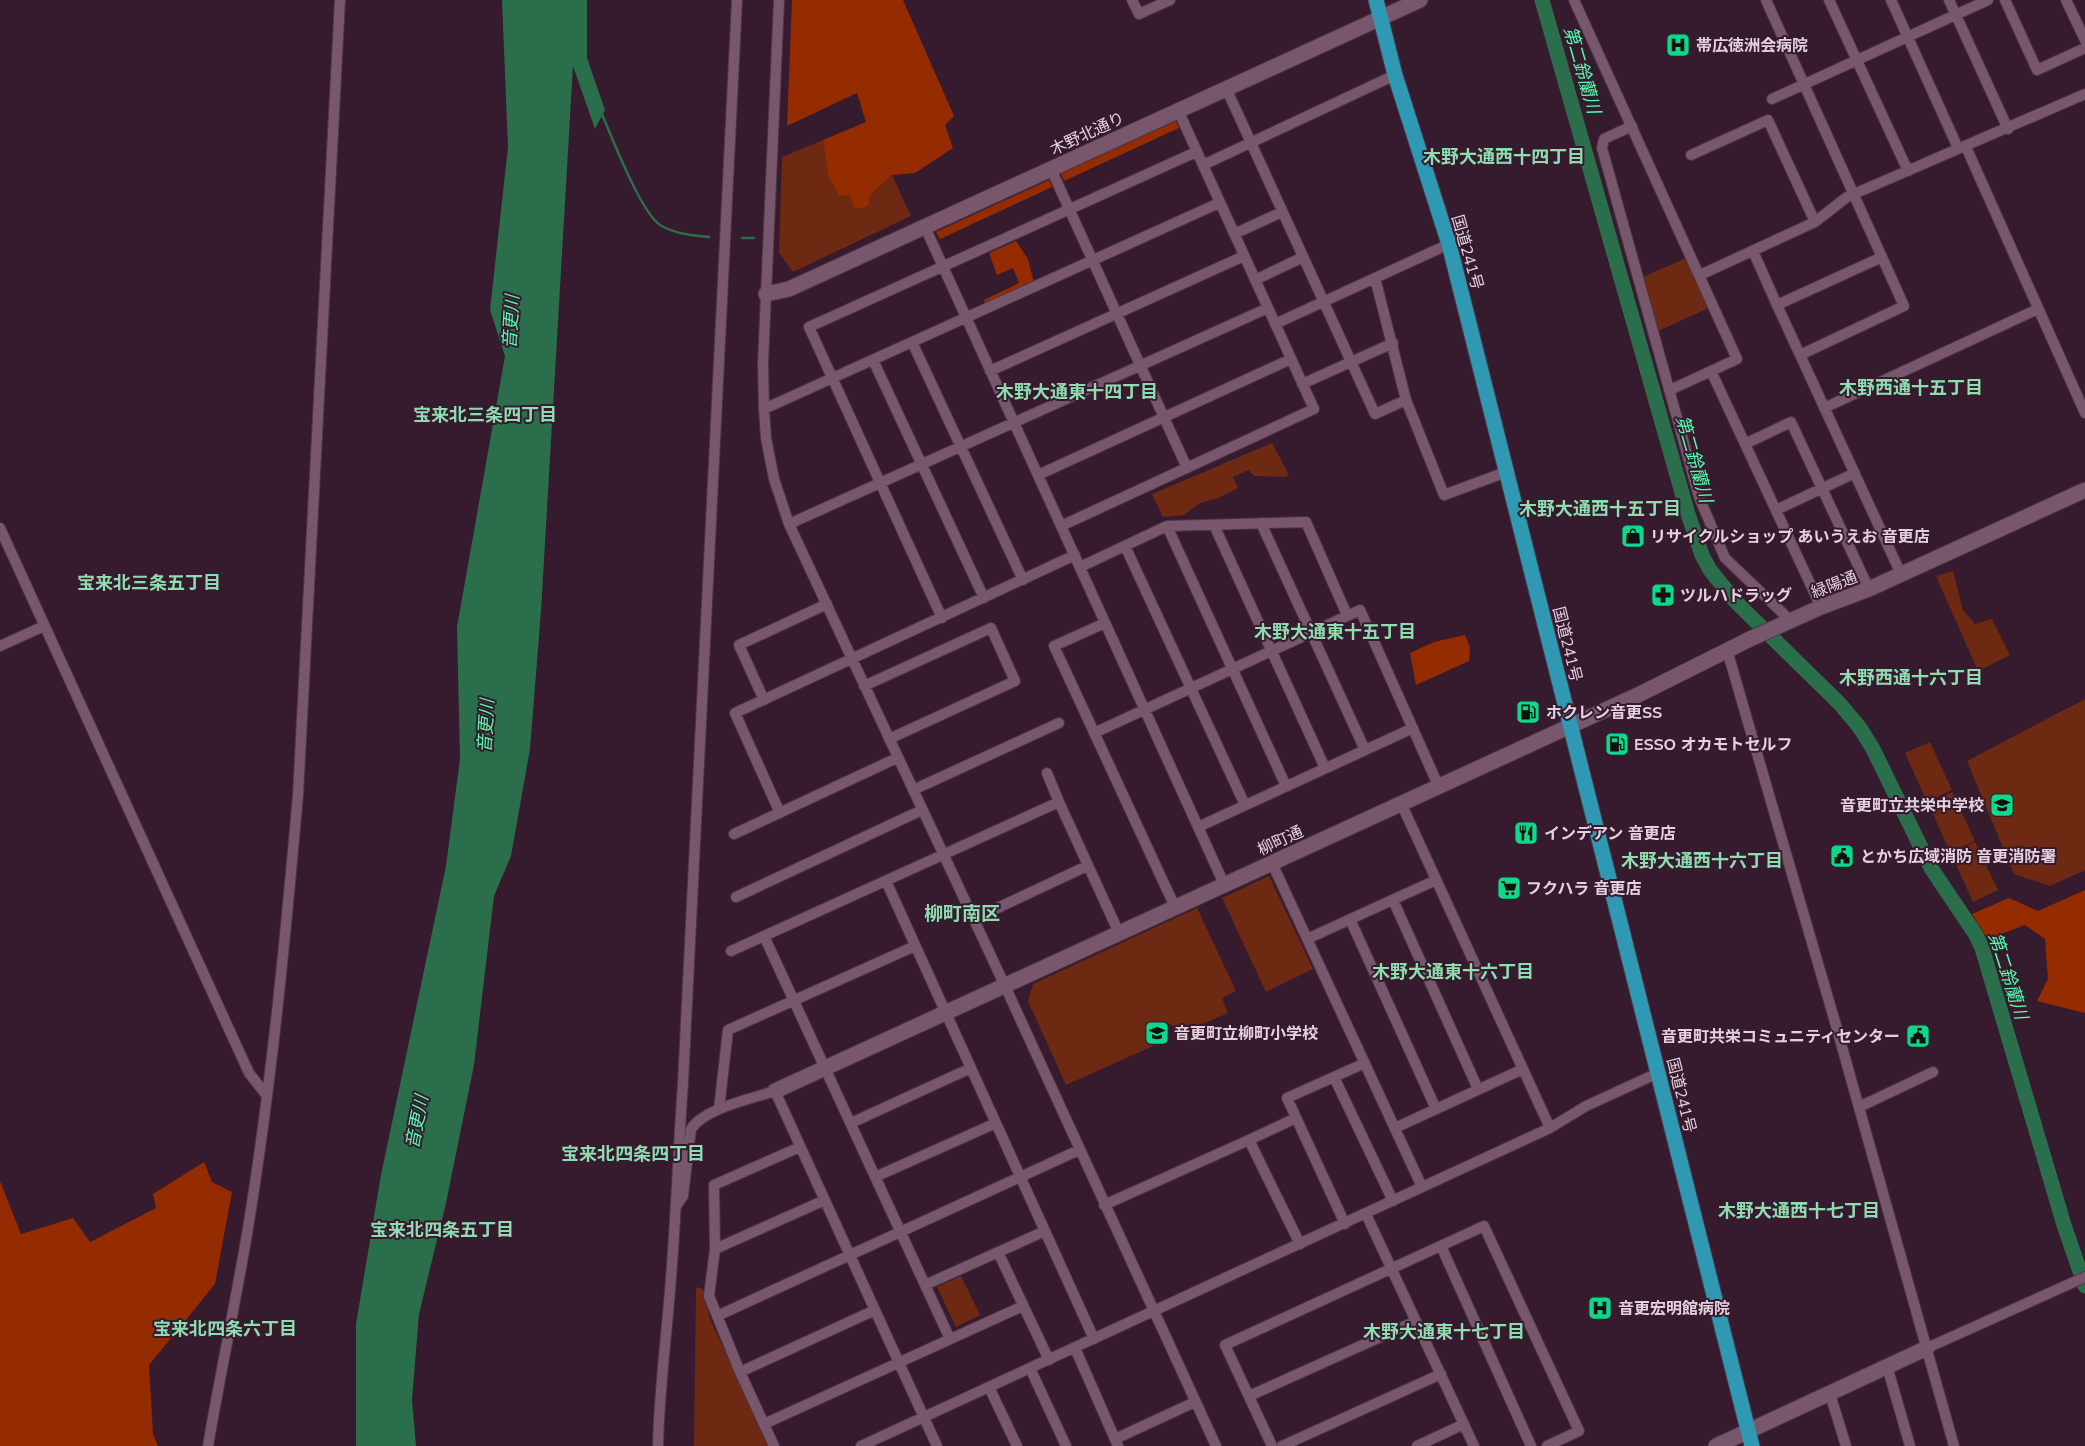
<svg xmlns="http://www.w3.org/2000/svg" width="2085" height="1446" font-family="'Nunito Sans','Noto Sans JP',sans-serif">
	<rect width="100%" height="100%" fill="#361a2e"/>
	<path fill="#6d2912" d="M823,140L828,176L870,195L892,175L911,216L793,272L779,253L782,157Z
		M1686,258L1709,308L1658,331L1643,277Z
		M1272,443L1289,475L1285,477L1254,476L1249,470L1233,477L1238,488L1218,498L1200,503L1184,515L1163,517L1152,494Z
		M1953,571L1963,610L1975,624L1992,619L2010,655L1978,671L1936,576Z
		M2085,699V870L2050,886L2014,874L1967,761Z
		M1930,742L1952,790L1927,802L1905,753Z
		M1952,792L1975,841L1950,852L1928,803Z
		M1975,842L1998,890L1973,902L1951,853Z
		M1269,876L1313,969L1266,992L1222,898Z
		M1197,908L1236,991L1222,998L1228,1013L1182,1033C1168,1016 1152,1026 1153,1046L1066,1085L1028,1001L1033,984Z
		M961,1276L980,1315L956,1327L937,1287Z
		M696,1287L703,1289L710,1319L769,1446H694Z"/>
	<path fill="#952c00" d="M792,0H903L954,116L945,125L953,148L915,173L892,175L870,195L868,206L855,209L850,196L839,195L828,176L823,140L866,122L857,93L787,126Z
		M1175,119L1179,128L1064,181L1060,172Z
		M1049,180L1052,187L940,239L936,232Z
		M1016,241L1028,259L1034,283L986,306L984,300L1019,283L1013,268L997,275L989,253Z
		M1465,635L1470,647L1469,661L1416,685L1410,653L1434,642Z
		M2085,890V1013L2037,1001L2048,979L2045,939L2025,925L1988,939L1972,914L2009,898L2038,911Z
		M204,1162L212,1182L232,1192L215,1284L149,1365L153,1434L158,1446H0V1181L21,1234L73,1218L90,1242L156,1208L153,1194Z"/>
	<path fill="#2a6e4c" d="M502,0H587V58L605,110L595,129L573,66L541,611L530,749L511,856L494,896L474,1065L446,1203L419,1314L412,1400L416,1446H356V1324L381,1175L446,866L460,759L457,627L505,356L490,310L508,147Z"/>
	<g fill="none" stroke-linecap="round" stroke-linejoin="round">
		<path stroke="#2a6e4c" stroke-width="2.5" d="M601,112C612,137 640,211 660,225C675,234 691,235 709,237
			M742,238H754"/>
		<path stroke="#2a6e4c" stroke-width="15" d="M1542,0L1688,514L1702,555L1710,570L1736,602L1840,704L1860,728L1873,749L1931,868L1976,935L1982,948L2064,1225L2085,1286"/>
		<g stroke="#4c3546" stroke-width="12">
			<path id="street" d="M779,0L763,363L764,409L766,438L774,479L789,524L1005,986L1216,1446
				M1132,0L1139,14L1170,0
				M1574,0L1737,359L1670,390
				M1766,0L1904,306L1800,355
				M1829,0L1908,171
				M1891,0L1958,148
				M1949,0L2008,129
				M2005,0L2037,70L2085,48
				M2066,0L2085,40
				M1226,88L1375,414L1406,400
				M1772,99L1988,0
				M1632,126L1604,139L1602,148L1699,497L1725,558L1791,621
				M1966,147L2085,413
				M1691,155L1768,120L1815,222
				M1203,165L1395,75
				M1051,169L1187,468
				M925,227L1224,884
				M1234,234L1282,212
				M1753,251L1777,305L1901,574
				M1700,275L1815,222L1847,197L2085,94
				M1375,278L1406,400L1444,495L1506,472
				M1255,280L1303,257
				M1777,305L1882,257
				M1275,324L1449,244
				M912,342L1023,580
				M873,360L984,598
				M990,371L1244,256
				M1711,371L1821,607
				M1302,384L1393,343
				M1824,408L2038,309
				M764,409L1219,203
				M1745,444L1791,422L1869,589
				M1038,475L1291,359
				M1776,510L1855,473
				M1261,523L1365,750
				M789,524L1268,308
				M1214,525L1325,768
				M1061,526L1314,409L1178,110
				M1167,526L1286,786
				M0,528L249,1073L267,1096
				M1125,546L1245,805
				M1080,567L1167,526L1306,522L1347,615
				M942,618L809,327L1196,152
				M1105,623L1054,646L1175,907
				M0,646L44,626
				M1727,650L1835,1022L1954,1446
				M864,686L991,628L1015,681L889,739
				M764,700L739,645L827,604
				M1094,733L1360,610L1438,785
				M1047,773L1059,802
				M913,790L1059,723
				M1401,803L1550,1128
				M780,813L735,713L1075,555
				M1198,827L1413,728
				M734,834L897,758
				M1272,863L1422,1187
				M886,881L1094,1339
				M736,897L922,810
				M1393,900L1478,1089
				M974,919L1087,866
				M1350,919L1436,1109
				M764,936L950,1339
				M1307,939L1436,880
				M731,951L1059,802L1119,933
				M1334,1077L1393,1201
				M1859,1107L1933,1072
				M719,1109L728,1030L915,946
				M851,1123L971,1068
				M1395,1128L1523,1069
				M1249,1140L1296,1118
				M875,1177L996,1123
				M1104,1205L1249,1140L1300,1244
				M676,1206L683,1196L691,1129C705,1108 751,1099 775,1091L937,1446
				M1366,1214L1474,1446
				M1345,1224L1287,1098L1365,1063
				M1441,1246L1531,1446
				M715,1249L825,1200
				M998,1252L1049,1360
				M925,1285L1045,1231
				M717,1316L1079,1150
				M1075,1348L1118,1446
				M1927,1348L2085,1277
				M1887,1366L1910,1446
				M1030,1368L1066,1446
				M740,1372L875,1310
				M989,1387L1017,1446
				M1830,1394L1846,1446
				M1249,1396L1416,1321
				M764,1424L1023,1306
				M1115,1439L1195,1402
				M208,1446C220,1375 235,1305 247,1234C271,1089 285,942 298,795L340,0
				M658,1446C659,1393 666,1342 670,1290C676,1221 678,1152 683,1083L737,0
				M774,1446L740,1372L709,1296L715,1249L714,1185L800,1147
				M861,1446L1550,1128L1586,1106L1658,1073
				M1272,1446L1225,1345L1484,1226L1579,1431L1547,1446
				M1282,1446L1441,1374
				M1417,1446L1464,1424"/>
		</g>
		<g stroke="#4c3546" stroke-width="17">
			<path id="secondary" d="M766,294L789,289L1420,0
				M775,1091L1640,694L1750,639L1821,607L1869,589L2085,490
				M1716,1446L1927,1348"/>
		</g>
		<g stroke="#4c3546" stroke-width="17">
			<path id="highway" d="M1376,0L1395,75L1449,244L1752,1446"/>
		</g>
		<use href="#street" stroke="#78576d" stroke-width="10"/>
		<use href="#secondary" stroke="#78576d" stroke-width="15"/>
		<use href="#highway" stroke="#2f98b2" stroke-width="15"/>
	</g>
	<defs>
		<g id="hospital-square" transform="scale(1.25)"><rect x="-9" y="-9" width="18" height="18" rx="4" fill="#0cd98a" stroke="#361a2e"/><path d="M-5-5h3v3.5h4V-5h3V5h-3V1.5h-4V5h-3Z" fill="#111"/></g>
		<g id="shop-square" transform="scale(1.25)"><rect x="-9" y="-9" width="18" height="18" rx="4" fill="#0cd98a" stroke="#361a2e"/><path d="M-5-2.5h2.3a2.7 3.5 0 0 1 5.4 0H5L5.5 6h-11ZM-1.5-2.5h3a1.5 2.3 0 0 0-3 0Z" fill="#111"/></g>
		<g id="pharmacy-square" transform="scale(1.25)"><rect x="-9" y="-9" width="18" height="18" rx="4" fill="#0cd98a" stroke="#361a2e"/><path d="M-2-6h4v4h4v4h-4v4h-4v-4h-4v-4h4Z" fill="#111"/></g>
		<g id="fuel-square" transform="scale(1.25)"><rect x="-9" y="-9" width="18" height="18" rx="4" fill="#0cd98a" stroke="#361a2e"/><path d="M-5.5-6h7V0h2V4h1.3V-2.5L3-4.5l.8-.8L6-3V5H2.5V1h-1V6h-7ZM-4.2-4.7v3.2H.2V-4.7Z" fill="#111"/></g>
		<g id="school-square" transform="scale(1.25)"><rect x="-9" y="-9" width="18" height="18" rx="4" fill="#0cd98a" stroke="#361a2e"/><path d="M0-5L7-2L0 1L-7-2ZM-4 1L0 2.5L4 1V4Q0 6-4 4Z" fill="#111"/></g>
		<g id="restaurant-square" transform="scale(1.25)"><rect x="-9" y="-9" width="18" height="18" rx="4" fill="#0cd98a" stroke="#361a2e"/><path d="M-5-6h1v4h1v-4h1v4h1v-4h1v5L-1.5 .5V6h-2V.5L-5-1ZM5-6V6H3V1.5H1.5Q1.5-4 5-6Z" fill="#111"/></g>
		<g id="civic-square" transform="scale(1.25)"><rect x="-9" y="-9" width="18" height="18" rx="4" fill="#0cd98a" stroke="#361a2e"/><path d="M-.6-6.5H3V-4.5H.6V-3L4-1V1h2V6H-6V1h2V-1L-.6-3ZM-1.2 2.5V6h2.4V2.5Z" fill="#111"/></g>
		<g id="supermarket-square" transform="scale(1.25)"><rect x="-9" y="-9" width="18" height="18" rx="4" fill="#0cd98a" stroke="#361a2e"/><path d="M-6-5.5h2.5l.6 2H6L4.5 2H-2.5L-4.4-4H-6ZM-1.5 3.2a1.3 1.3 0 1 0 .1 0ZM3 3.2a1.3 1.3 0 1 0 .1 0Z" fill="#111"/></g>
	</defs>
	<g fill-rule="evenodd">
		<use href="#hospital-square" x="1678" y="45"/>
		<use href="#shop-square" x="1633" y="536"/>
		<use href="#pharmacy-square" x="1663" y="595"/>
		<use href="#fuel-square" x="1528" y="712"/>
		<use href="#fuel-square" x="1617" y="744"/>
		<use href="#school-square" x="2002" y="805"/>
		<use href="#restaurant-square" x="1526" y="833"/>
		<use href="#civic-square" x="1842" y="856"/>
		<use href="#supermarket-square" x="1509" y="888"/>
		<use href="#school-square" x="1157" y="1033"/>
		<use href="#civic-square" x="1918" y="1036"/>
		<use href="#hospital-square" x="1600" y="1308"/>
	</g>
	<g text-anchor="middle" stroke-width="4" stroke-linejoin="round" paint-order="stroke">
		<g font-size="16" font-weight="bold" fill="#e4d1de" stroke="#361a2e" text-anchor="start">
			<text x="1696" y="51">帯広徳洲会病院</text>
			<text x="1650" y="542">リサイクルショップ あいうえお 音更店</text>
			<text x="1680" y="601">ツルハドラッグ</text>
			<text x="1546" y="718">ホクレン音更SS</text>
			<text x="1634" y="750">ESSO オカモトセルフ</text>
			<text x="1984" y="811" text-anchor="end">音更町立共栄中学校</text>
			<text x="1544" y="839">インデアン 音更店</text>
			<text x="1860" y="862">とかち広域消防 音更消防署</text>
			<text x="1526" y="894">フクハラ 音更店</text>
			<text x="1174" y="1039">音更町立柳町小学校</text>
			<text x="1900" y="1042" text-anchor="end">音更町共栄コミュニティセンター</text>
			<text x="1618" y="1314">音更宏明館病院</text>
		</g>
		<g font-size="16" fill="#e4d1de" stroke="#361a2e">
			<text transform="translate(1087 133) rotate(-25)" y="6">木野北通り</text>
			<text transform="translate(1468 252) rotate(74)" y="6">国道241号</text>
			<text transform="translate(1834 584) rotate(-21)" y="6">緑陽通</text>
			<text transform="translate(1568 644) rotate(76)" y="6">国道241号</text>
			<text transform="translate(1280 840) rotate(-25)" y="6">柳町通</text>
			<text transform="translate(1682 1095) rotate(76)" y="6">国道241号</text>
		</g>
		<g font-size="18" font-style="italic" fill="#53fcac" stroke="#361a2e">
			<text transform="translate(1582 70) rotate(74)" y="6">第二鈴蘭川</text>
			<text transform="translate(511 322) rotate(-87)" y="6">音更川</text>
			<text transform="translate(1694 459) rotate(74)" y="6">第二鈴蘭川</text>
			<text transform="translate(486 726) rotate(-87)" y="6">音更川</text>
			<text transform="translate(2008 976) rotate(72)" y="6">第二鈴蘭川</text>
			<text transform="translate(417 1122) rotate(-79)" y="6">音更川</text>
		</g>
		<g font-size="18" font-weight="bold" fill="#8edcaf" stroke="#361a2e">
			<text x="1504" y="163">木野大通西十四丁目</text>
			<text x="1911" y="394">木野西通十五丁目</text>
			<text x="1077" y="398">木野大通東十四丁目</text>
			<text x="485" y="421">宝来北三条四丁目</text>
			<text x="1600" y="515">木野大通西十五丁目</text>
			<text x="149" y="589">宝来北三条五丁目</text>
			<text x="1335" y="638">木野大通東十五丁目</text>
			<text x="1911" y="684">木野西通十六丁目</text>
			<text x="1702" y="867">木野大通西十六丁目</text>
			<text x="1453" y="978">木野大通東十六丁目</text>
			<text x="633" y="1160">宝来北四条四丁目</text>
			<text x="1799" y="1217">木野大通西十七丁目</text>
			<text x="442" y="1236">宝来北四条五丁目</text>
			<text x="225" y="1335">宝来北四条六丁目</text>
			<text x="1444" y="1338">木野大通東十七丁目</text>
		</g>
		<g font-size="19" font-weight="bold" fill="#8edcaf" stroke="#361a2e">
			<text x="962" y="920">柳町南区</text>
		</g>
	</g>
</svg>
